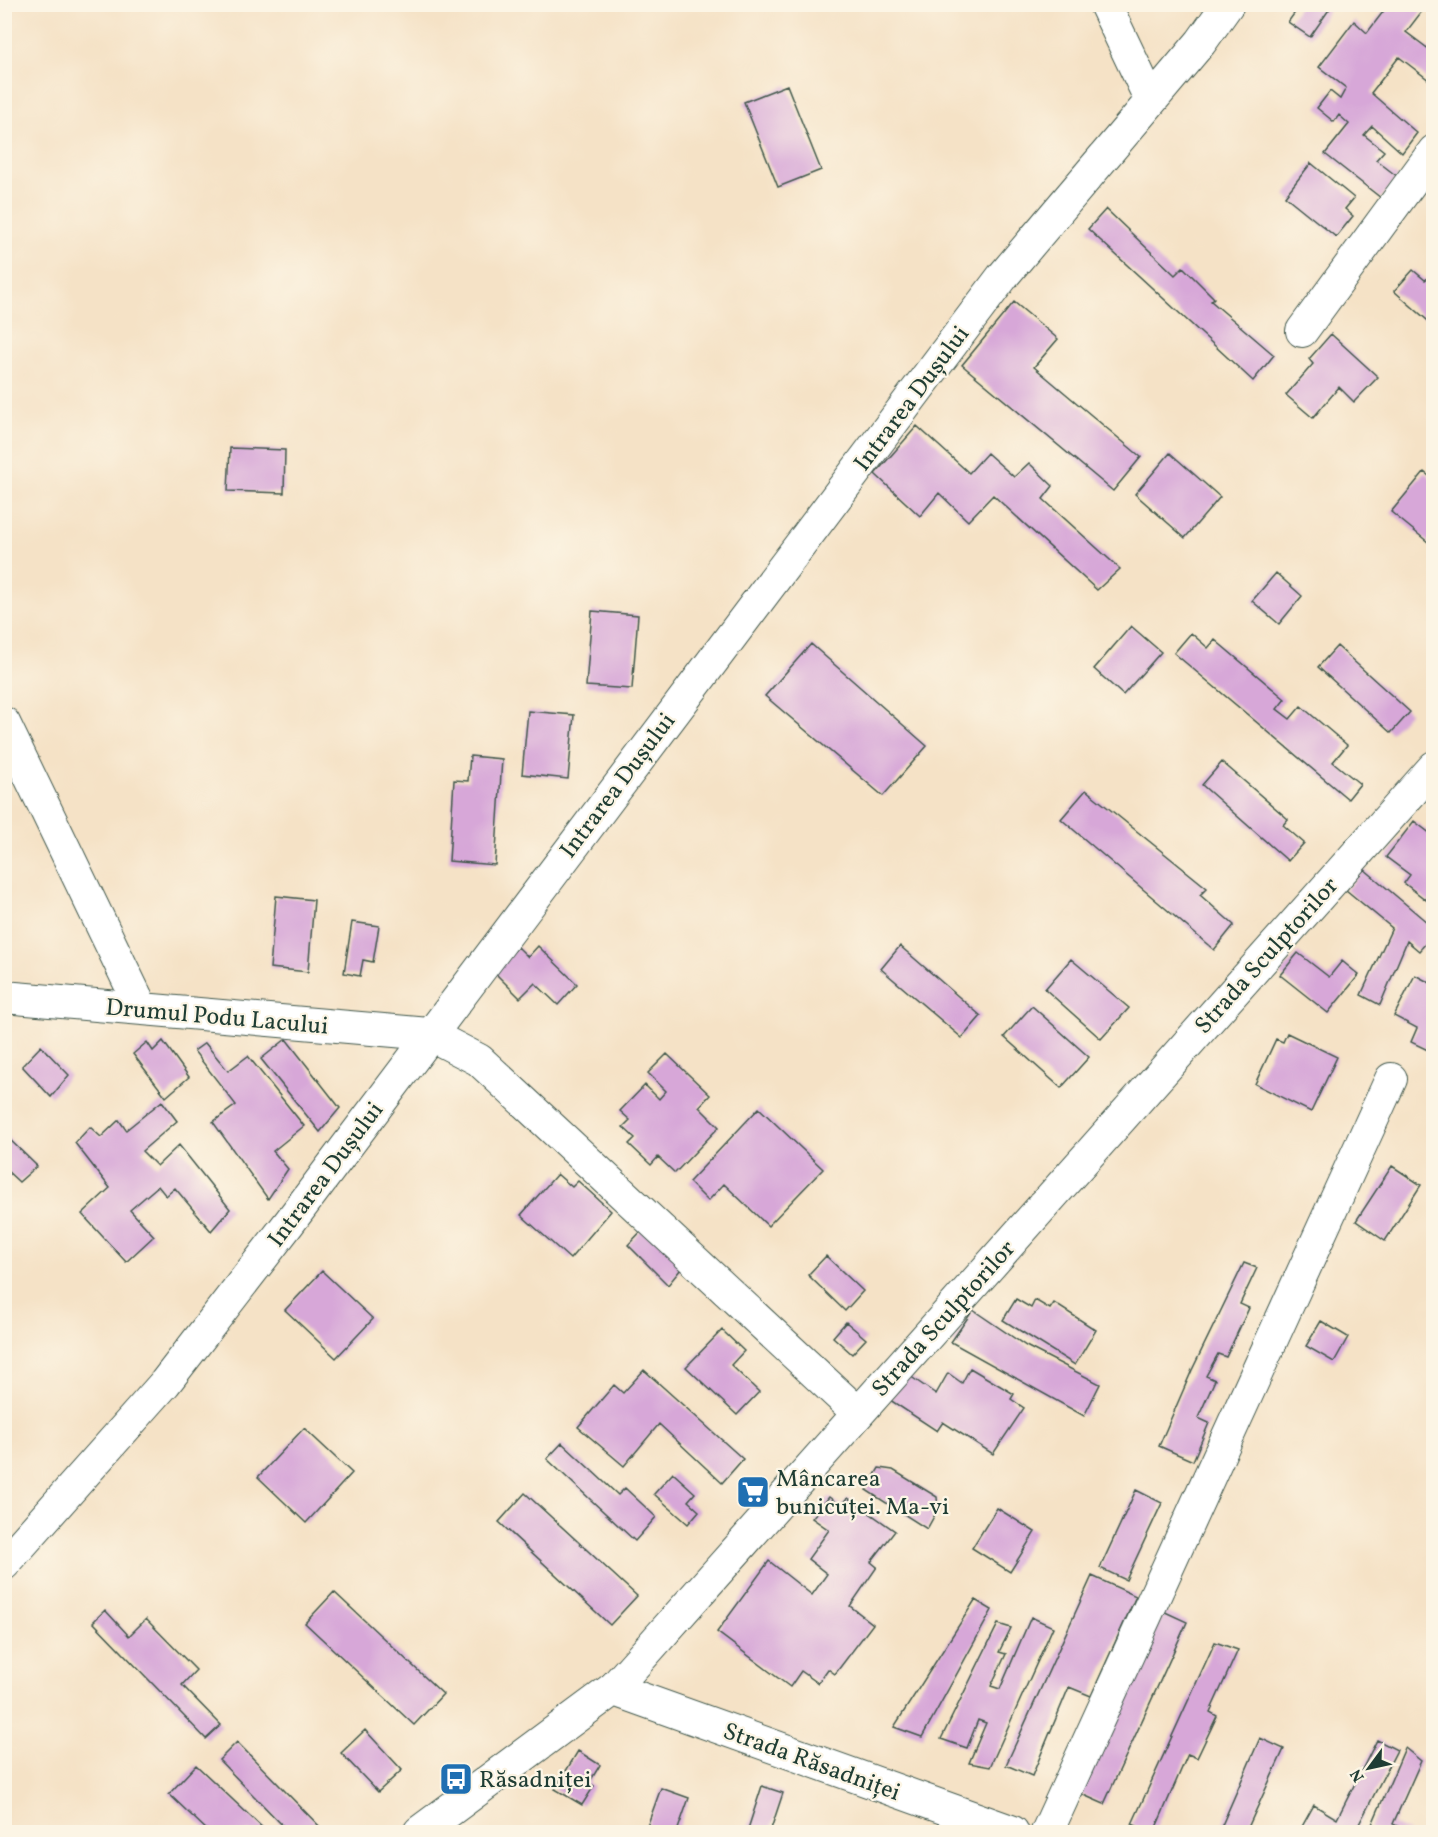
<svg xmlns="http://www.w3.org/2000/svg" width="1438" height="1837" font-family="Vollkorn,serif">
	<rect width="100%" height="100%" fill="#fcf5e5"/>
	<filter id="ink" filterUnits="userSpaceOnUse"><feTurbulence type="fractalNoise" baseFrequency=".0167" numOctaves="2"/><feDisplacementMap in="SourceGraphic" scale="12" xChannelSelector="R" yChannelSelector="G"/><feConvolveMatrix kernelMatrix="1 2 1 2 8 2 1 2 1" color-interpolation-filters="sRGB"/></filter>
	<filter id="wash" filterUnits="userSpaceOnUse"><feTurbulence type="fractalNoise" baseFrequency=".008" numOctaves="4" result="noise"/><feDisplacementMap in="SourceGraphic" scale="24" xChannelSelector="R" yChannelSelector="G"/><feGaussianBlur stdDeviation="1.35" result="paint"/><feColorMatrix in="noise" values="0 0 0 0 0 0 0 0 0 0 0 0 0 0 0 0 0 1.4 0 .05"/><feComposite in="paint" operator="in"/></filter>
	<g filter="url(#wash)">
		<rect width="100%" height="100%" fill="#f5e2c6"/>
		<g id="blocks">
			<path fill="#d7a7d8" d="M1295,4H1333L1310,37L1288,22L1299,7Z
				M1389,4H1434V12L1426,6L1406,32L1434,53V84L1399,57L1371,93L1417,133L1402,153L1372,126L1364,135L1384,151L1376,160L1398,177L1381,198L1325,154L1349,124L1339,115L1334,122L1317,108L1330,91L1340,99L1346,88L1319,67L1354,21L1367,33Z
				M787,85L821,170L778,187L744,102Z
				M1311,163L1354,198L1345,209L1353,216L1336,237L1285,196Z
				M1106,209L1175,275L1183,267L1214,298L1211,301L1274,355L1253,381L1088,229Z
				M1413,270L1425,280L1434,274V326L1394,291Z
				M1014,302L1058,339L1034,367L1141,457L1113,491L962,365Z
				M1331,334L1378,377L1354,402L1339,387L1313,418L1286,395L1313,364L1309,359Z
				M917,426L969,473L987,453L1014,477L1029,463L1053,486L1043,499L1120,569L1097,590L993,495L968,521L939,493L920,516L875,474Z
				M230,448L285,450L284,493L228,491Z
				M1170,453L1220,497L1185,538L1135,494Z
				M1424,472L1434,480V547L1391,512Z
				M1276,573L1302,596L1279,624L1252,601Z
				M592,611L638,615L632,689L586,686Z
				M1131,626L1161,652L1123,695L1094,669Z
				M1191,633L1208,648L1215,640L1285,699L1277,709L1290,719L1301,706L1347,745L1333,762L1360,784L1348,799L1174,653Z
				M811,644L927,746L883,796L765,696Z
				M1337,646L1410,712L1391,733L1318,667Z
				M528,711L574,715L568,779L522,774Z
				M470,756L502,759L495,865L449,861L454,780L468,781Z
				M1222,762L1288,819L1283,825L1304,843L1288,861L1202,785Z
				M1086,790L1207,888L1200,895L1234,925L1214,950L1061,819Z
				M1414,821L1431,834L1434,831V906L1404,883L1410,875L1386,857Z
				M1364,869L1434,928V934L1419,951L1407,941L1380,1005L1361,995L1392,928L1346,890Z
				M276,896L314,900L308,972L270,968Z
				M352,922L379,926L373,962L363,960L360,976L344,973Z
				M538,946L577,984L558,1005L535,983L520,998L494,972L518,947L528,957Z
				M900,946L981,1016L962,1038L881,969Z
				M1298,953L1329,977L1342,961L1359,975L1328,1013L1280,975Z
				M1071,959L1129,1008L1101,1039L1045,989Z
				M1415,975L1434,985V1053L1411,1042L1417,1028L1394,1016Z
				M1032,1006L1089,1057L1061,1088L1004,1037Z
				M1287,1033L1337,1057L1311,1112L1255,1084L1276,1039L1283,1042Z
				M286,1039L340,1108L320,1132L261,1059Z
				M163,1041L189,1077L166,1097L133,1054L147,1042L153,1051Z
				M205,1043L228,1071L248,1056L304,1126L273,1151L288,1169L268,1199L213,1122L236,1105L194,1051Z
				M41,1046L69,1075L51,1097L22,1066Z
				M667,1054L710,1095L699,1107L719,1127L675,1173L658,1157L651,1165L629,1144L635,1138L623,1127L630,1120L620,1111L645,1085L659,1099L666,1091L648,1073Z
				M162,1101L177,1121L142,1151L157,1166L179,1145L230,1209L211,1231L175,1188L166,1196L158,1186L130,1210L154,1236L126,1262L82,1214L110,1188L75,1143L90,1127L101,1137L119,1120L126,1130Z
				M759,1108L823,1169L768,1226L724,1184L708,1201L689,1182Z
				M4,1134L37,1166L19,1182L4,1168Z
				M1392,1166L1421,1185L1385,1241L1356,1221Z
				M557,1174L572,1187L578,1181L611,1211L570,1259L521,1215Z
				M646,1226L685,1264L668,1285L628,1245Z
				M826,1256L863,1291L845,1311L808,1275Z
				M1244,1263L1257,1268L1240,1304L1249,1308L1226,1357L1218,1354L1206,1376L1215,1380L1198,1418L1209,1423L1193,1461L1159,1446L1192,1370Z
				M322,1271L373,1319L336,1358L285,1310Z
				M1016,1299L1031,1308L1035,1300L1050,1309L1054,1303L1096,1330L1075,1365L1003,1320Z
				M973,1310L1026,1346L1100,1384L1084,1416L951,1342Z
				M1321,1321L1348,1337L1334,1362L1306,1346Z
				M846,1322L866,1339L852,1354L833,1337Z
				M722,1330L744,1351L731,1365L759,1392L737,1415L686,1367Z
				M970,1368L1014,1394L1011,1399L1024,1408L993,1454L943,1422L937,1431L890,1400L907,1374L936,1394L948,1373L962,1383Z
				M644,1370L743,1459L722,1483L659,1424L624,1466L578,1427L614,1385L623,1393Z
				M304,1428L352,1473L306,1523L258,1477Z
				M562,1443L618,1495L625,1488L656,1517L635,1541L547,1459Z
				M879,1468L893,1470L937,1497L938,1509L927,1529L866,1490Z
				M673,1473L695,1493L688,1501L699,1511L688,1524L654,1494Z
				M1136,1490L1162,1503L1126,1580L1100,1568Z
				M525,1493L637,1596L610,1625L499,1522Z
				M829,1497L841,1506L848,1498L895,1531L871,1562L877,1567L850,1606L873,1624L835,1674L828,1669L818,1683L801,1671L790,1687L717,1632L769,1561L812,1595L827,1574L808,1559L829,1530L812,1518Z
				M997,1508L1035,1532L1010,1572L972,1548Z
				M1092,1576L1136,1596L1091,1696L1069,1687L1032,1776L1006,1765Z
				M334,1592L443,1694L414,1725L305,1623Z
				M975,1600L992,1610L922,1737L894,1727Z
				M105,1610L129,1636L146,1619L196,1670L182,1685L221,1725L206,1739L93,1622Z
				M1163,1611L1187,1622L1104,1804L1079,1793Z
				M1031,1617L1053,1627L990,1767L969,1763L986,1723L978,1720L967,1748L941,1739L998,1624L1011,1628L999,1652L1006,1654L991,1686L1000,1689Z
				M1215,1642L1238,1650L1210,1712L1217,1716L1197,1758L1188,1754L1154,1832H1150L1132,1824Z
				M365,1730L402,1770L378,1792L341,1753Z
				M1260,1738L1284,1749L1246,1832H1219Z
				M1377,1740L1397,1750L1355,1832H1299L1314,1805L1337,1819Z
				M237,1742L325,1832H289L219,1760Z
				M1405,1748L1421,1761L1393,1824L1409,1832H1379L1370,1829Z
				M578,1751L600,1765L589,1783L594,1786L582,1805L555,1789Z
				M196,1765L267,1832H209L169,1794Z
				M762,1786L783,1793L770,1832H747Z
				M661,1788L689,1798L677,1832H645Z"/>
		</g>
	</g>
	<g filter="url(#ink)">
		<use href="#blocks" fill-opacity="0" stroke="#3f564a" stroke-width="1.5"/>
		<g fill="none" stroke-linecap="round" stroke-linejoin="round">
			<g stroke="#3f564a" stroke-width="34">
				<path id="minor" d="M1105,4L1151,101
					M1302,331L1434,151
					M4,723L142,1009
					M4,997L429,1034L479,1060L858,1413
					M4,1564L165,1383L289,1223L1003,276L1201,42L1228,4
					M613,1689L1434,767
					M1047,1832L1391,1079"/>
			</g>
			<g stroke="#3f564a" stroke-width="35">
				<path id="major" d="M420,1832L613,1689L1012,1832"/>
			</g>
			<use href="#minor" stroke="#fff" stroke-width="32"/>
			<use href="#major" stroke="#fff" stroke-width="33"/>
		</g>
	</g>
	<defs>
		<g id="supermarket-square" transform="scale(1.725)"><rect x="-9" y="-9" width="18" height="18" rx="4" fill="#1f6fb2" stroke="#fcf5e5"/><path d="M-6-5.5h2.5l.6 2H6L4.5 2H-2.5L-4.4-4H-6ZM-1.5 3.2a1.3 1.3 0 1 0 .1 0ZM3 3.2a1.3 1.3 0 1 0 .1 0Z" fill="#fff"/></g>
		<g id="bus-square" transform="scale(1.725)"><rect x="-9" y="-9" width="18" height="18" rx="4" fill="#1f6fb2" stroke="#fcf5e5"/><path d="M-5-6H5V4H4V6H2V4H-2V6H-4V4H-5ZM-3.5-4V0h7V-4ZM-3.5 1.2v1.5H-2V1.2ZM2 1.2v1.5H3.5V1.2Z" fill="#fff"/></g>
	</defs>
	<g fill-rule="evenodd">
		<use href="#supermarket-square" x="753" y="1492"/>
		<use href="#bus-square" x="456" y="1779"/>
	</g>
	<g text-anchor="middle" stroke-width="4.5" stroke-linejoin="round" paint-order="stroke">
		<g font-size="24" fill="#1f3d34" stroke="#fcf5e5">
			<text transform="translate(911 398) rotate(-53)" y="8">Intrarea Dușului</text>
			<text transform="translate(617 785) rotate(-53)" y="8">Intrarea Dușului</text>
			<text transform="translate(1266 955) rotate(-48)" y="8">Strada Sculptorilor</text>
			<text transform="translate(217 1016) rotate(5)" y="8">Drumul Podu Lacului</text>
			<text transform="translate(325 1174) rotate(-53)" y="8">Intrarea Dușului</text>
			<text transform="translate(943 1318) rotate(-48)" y="8">Strada Sculptorilor</text>
			<text transform="translate(812 1761) rotate(20)" y="8">Strada Răsadniței</text>
		</g>
		<g font-size="24" fill="#1f3d34" stroke="#fcf5e5" text-anchor="start">
			<text x="776" y="1486">Mâncarea<tspan x="776" dy="28">bunicuței. Ma-vi</tspan></text>
			<text x="479" y="1787">Răsadniței</text>
		</g>
	</g>
	<rect width="1438" height="1837" fill="none" stroke="#fcf5e5" stroke-width="24"/>
	<g transform="translate(1369 1768) rotate(237)" stroke="#fcf5e5" stroke-width="4.5" paint-order="stroke">
	<path d="M0-4.5L10 22L0 15L-10 22Z" fill="#1f3d34"/>
	<text y="-9" font-size="16" font-weight="bold" text-anchor="middle" fill="#1f3d34">N</text>
	</g>
</svg>
